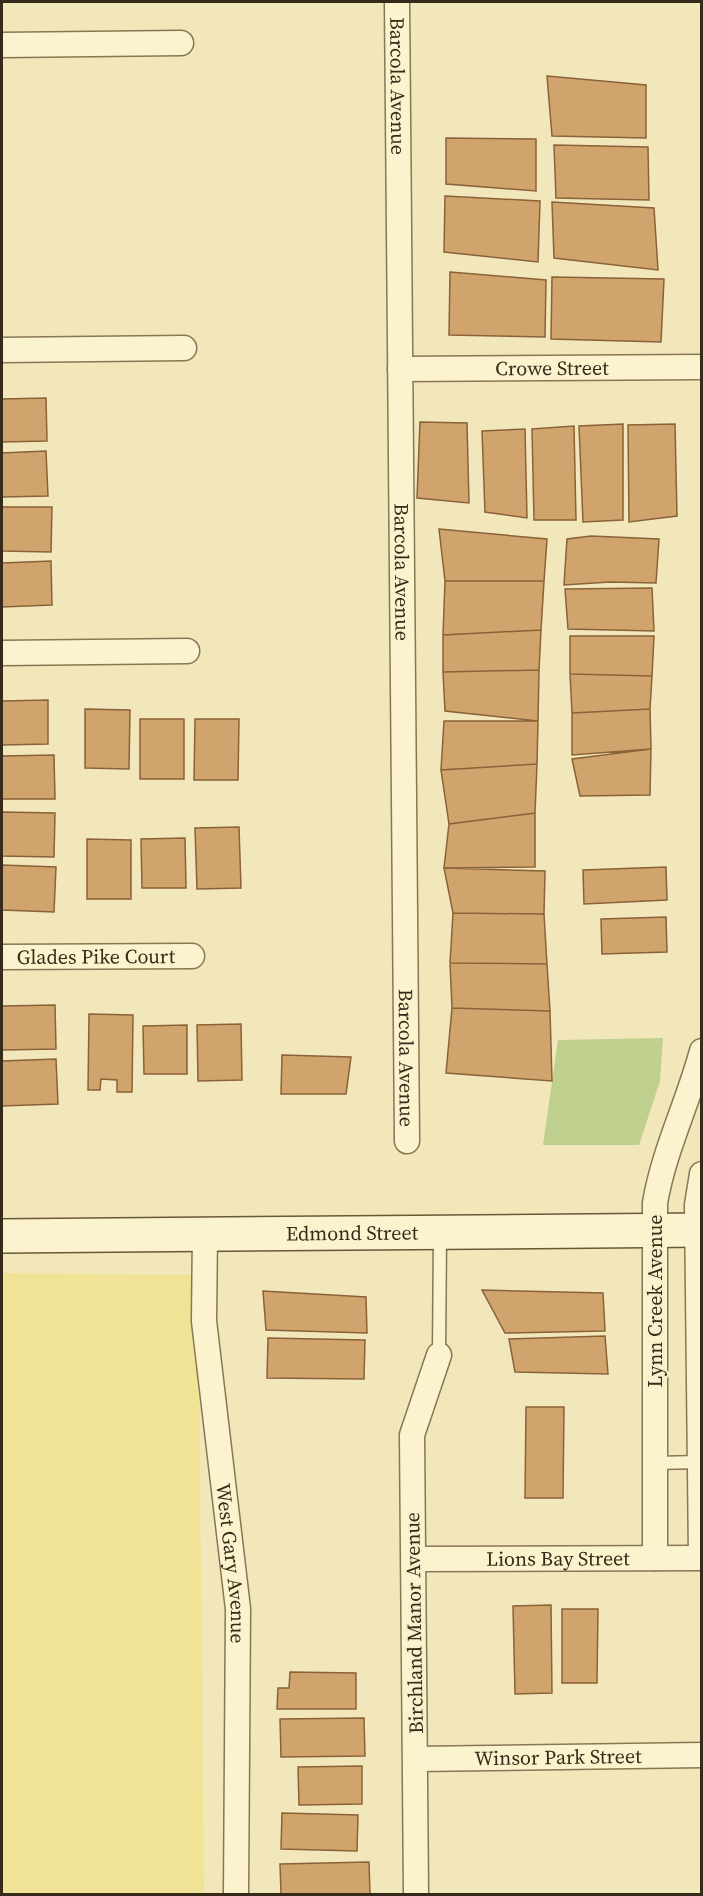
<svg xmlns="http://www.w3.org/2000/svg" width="703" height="1896" font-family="'Source Serif 4',serif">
	<rect width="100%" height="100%" fill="#f1e7bb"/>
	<path fill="#bfcf8e" d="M663,1038L660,1081L639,1145H543L558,1040Z"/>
	<path fill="#f0e395" d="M2,1273L198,1275L204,1894H2Z"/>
	<path fill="#d2a46d" stroke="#8a6238" stroke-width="1.5" d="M547,76L646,85V138L552,136Z
		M446,138L536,139V191L446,184Z
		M554,145L648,147L649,200L556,198Z
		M445,196L540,201L538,262L444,252Z
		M552,202L654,208L658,270L554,258Z
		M450,272L546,280L545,337L449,335Z
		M552,277L664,279L661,342L551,339Z
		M46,398L47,441L2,442V399Z
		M420,422L467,423L469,503L417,498Z
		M623,424V520L583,522L579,426Z
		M675,424L677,516L629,522L628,425Z
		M574,426L576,520H534L532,429Z
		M525,429L527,518L485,512L482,431Z
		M46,451L48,496L2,497V453Z
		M2,507H52L51,552L2,551Z
		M439,529L547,539L544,581H445Z
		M591,536L659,539L656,583L610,582L564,585L567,539Z
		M51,561L52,605L2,607V563Z
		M445,581H544L541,630L443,635Z
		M652,588L654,631L568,629L565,589Z
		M541,630L539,670L443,672V635Z
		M570,636H654L652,676L570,674Z
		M539,670L538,721L445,711L443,672Z
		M570,674L652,676L650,709L572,713Z
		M48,700V744L2,745V701Z
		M85,709L130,710L129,769L85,768Z
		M650,709L651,749L572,755V713Z
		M140,719H184V779H140Z
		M195,719H239L238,780H194Z
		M444,721H538L537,764L441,770Z
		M651,749L650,795L580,796L572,759Z
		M54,755L55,799H2V756Z
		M537,764L535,813L449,824L441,770Z
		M2,812L55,813L54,857L2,856Z
		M535,813V867L444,868L449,824Z
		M239,827L241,888L197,889L195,828Z
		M185,838L186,888H142L141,839Z
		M87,839L131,840V899H87Z
		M2,865L56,867L54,912L2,910Z
		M666,867L667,900L584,904L583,870Z
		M444,868L545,871L544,914L453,913Z
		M453,913L544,914L547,964L450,963Z
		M666,917L667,952L602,954L601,919Z
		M450,963L547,964L550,1011L452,1008Z
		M55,1005L56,1049L2,1050V1006Z
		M452,1008L550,1011L552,1081L446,1073Z
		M89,1014L133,1015L132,1092H117V1080L101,1079L100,1090H88Z
		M241,1024L242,1080L198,1081L197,1025Z
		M187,1025V1074H144L143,1026Z
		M282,1055L351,1057L346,1094H281Z
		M56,1059L58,1104L2,1106V1061Z
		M482,1290L603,1293L605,1331L505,1333Z
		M263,1291L366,1297L367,1333L266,1330Z
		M605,1336L608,1374L515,1372L509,1339Z
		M268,1338L365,1340L364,1379L267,1378Z
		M526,1407H564L563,1498H525Z
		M551,1605L552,1693L515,1694L513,1606Z
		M562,1609H598L597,1683H562Z
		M290,1672L356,1673V1709H277L278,1688H289Z
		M364,1718L365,1756L281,1757L280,1719Z
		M362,1766V1804L299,1805L298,1767Z
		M282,1813L358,1815L357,1851L281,1849Z
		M369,1862L370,1894H281L280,1864Z"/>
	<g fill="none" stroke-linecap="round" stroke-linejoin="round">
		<g stroke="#897654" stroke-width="15">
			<path id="lane" d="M439,1355L440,1234
				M655,1463L700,1462"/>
		</g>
		<g stroke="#897654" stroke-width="27">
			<g id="street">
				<path id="s1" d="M397,2L407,1141"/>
				<path d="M2,45L181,43"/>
				<path d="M2,350L184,348"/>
				<path id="s2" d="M400,369L702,367"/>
				<path d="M2,653L187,651"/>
				<path id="s3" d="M2,957L192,956"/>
				<path id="s4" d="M205,1233L204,1321L238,1609L236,1894"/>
				<path d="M655,1558V1203C664,1150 688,1103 702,1051"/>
				<path d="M701,1558L697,1205L702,1174"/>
				<path id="s5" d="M414,1559L702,1558"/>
				<path id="s6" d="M416,1759L702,1755"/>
				<path d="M416,1894L412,1435L439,1355"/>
			</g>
		</g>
		<g stroke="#6a5737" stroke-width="36">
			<g id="secondary">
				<path id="s7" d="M2,1236L702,1230"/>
			</g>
		</g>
		<use href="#lane" stroke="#fbf3ce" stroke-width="12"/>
		<use href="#street" stroke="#fbf3ce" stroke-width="24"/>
		<use href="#secondary" stroke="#fbf3ce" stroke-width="33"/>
	</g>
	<g text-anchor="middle" stroke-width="4.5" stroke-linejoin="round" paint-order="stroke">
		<g font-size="20" fill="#362b1a" stroke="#f8f0cb">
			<text dy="7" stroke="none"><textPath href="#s1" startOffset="84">Barcola Avenue</textPath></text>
			<text dy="7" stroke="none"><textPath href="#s2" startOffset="152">Crowe Street</textPath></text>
			<text dy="7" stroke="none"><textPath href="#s1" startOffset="570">Barcola Avenue</textPath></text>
			<text dy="7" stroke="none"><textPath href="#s3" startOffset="94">Glades Pike Court</textPath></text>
			<text dy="7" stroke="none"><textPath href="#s1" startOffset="1056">Barcola Avenue</textPath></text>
			<text dy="7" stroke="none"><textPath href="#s7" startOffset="350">Edmond Street</textPath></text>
			<text transform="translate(655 1301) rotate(-90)" y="7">Lynn Creek Avenue</text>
			<text dy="7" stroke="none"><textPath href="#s5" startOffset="144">Lions Bay Street</textPath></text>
			<text dy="7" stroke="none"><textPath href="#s4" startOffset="332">West Gary Avenue</textPath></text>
			<text transform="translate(414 1623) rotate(-91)" y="7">Birchland Manor Avenue</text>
			<text dy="7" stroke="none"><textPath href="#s6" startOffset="142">Winsor Park Street</textPath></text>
		</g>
	</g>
	<rect width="703" height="1896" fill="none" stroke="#362b1a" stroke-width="6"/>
</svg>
